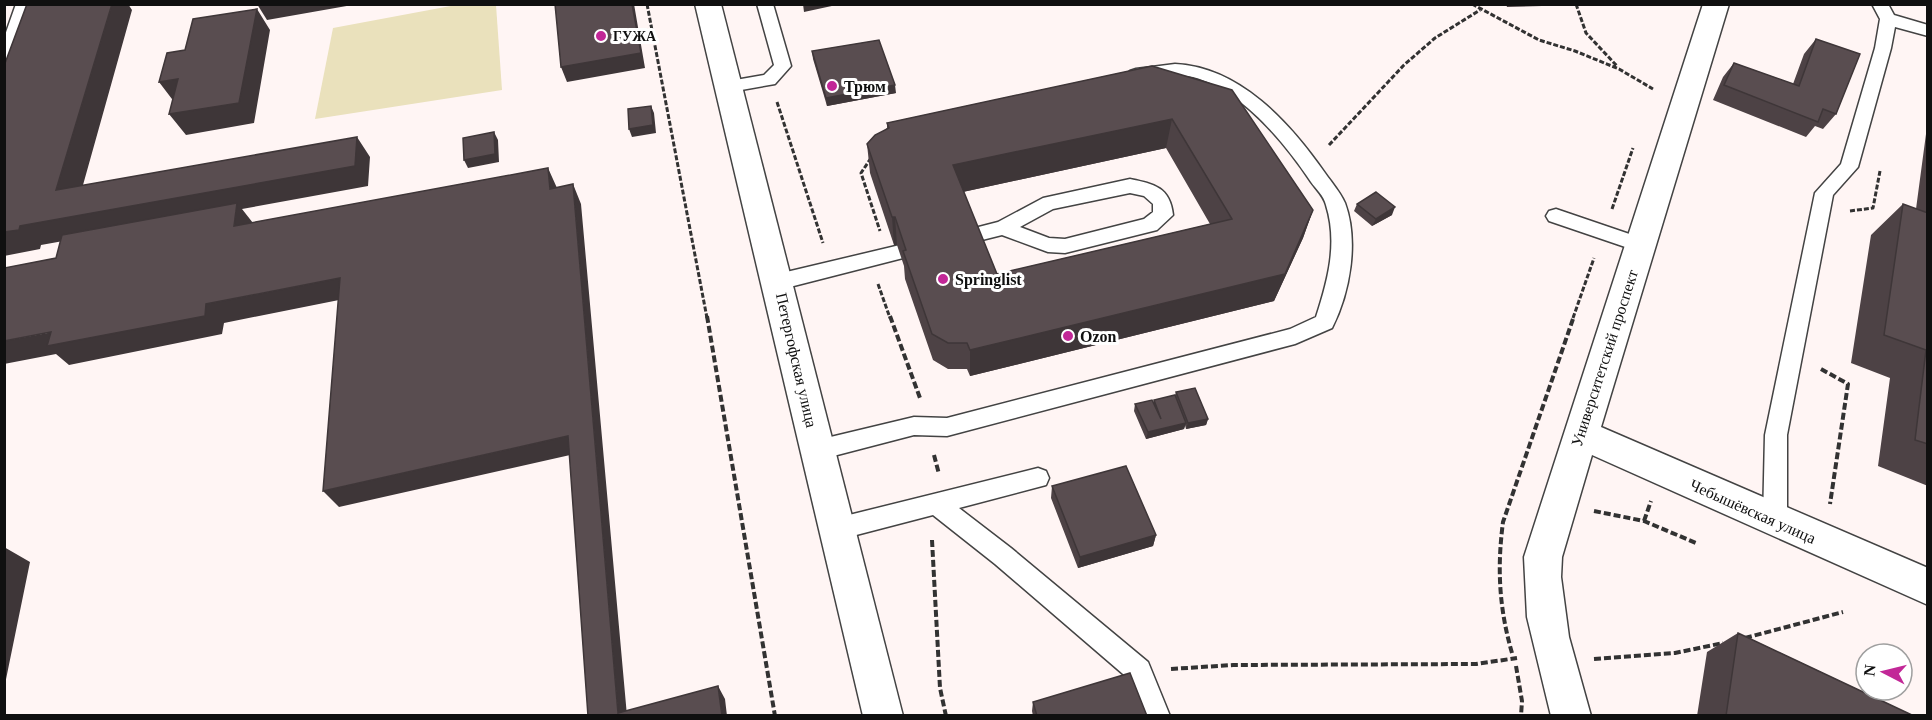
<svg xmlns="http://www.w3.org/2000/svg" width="1932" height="720" font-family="Georgia,serif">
	<rect width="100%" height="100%" fill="#fff5f4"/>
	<path fill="#eae1bc" d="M456,5H496L502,90L315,119L333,28Z"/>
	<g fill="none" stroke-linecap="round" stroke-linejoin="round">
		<g stroke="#434343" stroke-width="3">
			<path id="service" d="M16,4H32L12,65L10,69L4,70V38Z
				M757,4H773L791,66L775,84L730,92L724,90L721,86L724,82L764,75L774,65Z
				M1872,4H1888L1894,15L1928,25V36L1895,27L1891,48L1858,167L1833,195L1787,435V521L1783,528L1775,532L1767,528L1763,521L1765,435L1815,193L1841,164L1875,48L1880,19Z
				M1175,64C1240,67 1290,123 1325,173C1332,183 1340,192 1345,203C1359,241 1350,293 1332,328L1295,344L947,436L914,435L818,460L810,457L807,450L810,443L818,440L914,417L947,418L1290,329L1316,317C1328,280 1338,243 1326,205C1324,196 1316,189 1311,182C1285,143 1241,89 1193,77C1172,72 1148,84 1130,79L1127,75L1130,71L1136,69Z
				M1130,179C1154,184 1170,187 1173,215L1157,230L1065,253L1048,252L1002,235L970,243L963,241L960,236L963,231L998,222L1043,198ZM1130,193L1144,196L1153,204V212L1144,219L1065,239L1049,238L1020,227L1053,209Z
				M1556,209L1647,240L1650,245L1647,250L1640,252L1549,221L1546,216L1549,211Z
				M900,245L907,247L910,252L907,257L778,290L771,287L768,282L771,277L778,274Z
				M1038,468L1046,471L1049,478L1046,485L959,508L1011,548L1148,662L1170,716H1144L1130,680L995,564L933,515L837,540L829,537L825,529L829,521L837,518Z"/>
		</g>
		<g stroke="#434343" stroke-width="3">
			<path id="minor" d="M695,4H721L903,716H863Z"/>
		</g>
		<g stroke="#434343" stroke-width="3">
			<path id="tertiary" d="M1703,4H1729L1601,427L1928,568V605L1592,455L1562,557L1561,577L1569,637L1591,716H1551L1527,617L1524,557Z"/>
		</g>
		<path stroke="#323232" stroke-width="3" stroke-dasharray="5 2" stroke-linecap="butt" d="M647,4L707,318
			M1472,4L1539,40L1575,51L1619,69L1653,89
			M1576,4L1586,33L1617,66
			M777,102L823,243
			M1329,145L1404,65L1435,38L1480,10
			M871,158L861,173L880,231
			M1612,209L1633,148
			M1850,211L1873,208L1880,171
			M878,284L890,318
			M1573,318L1594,258"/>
		<path stroke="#323232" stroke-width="4" stroke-dasharray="7 3" stroke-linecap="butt" d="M707,316L775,716
			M890,316L920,398
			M1821,369L1848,384L1830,504
			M934,455L939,474
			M1594,511L1644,521L1696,543
			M1644,521L1651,501
			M932,540L940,688L946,716
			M1745,638L1843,612
			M1512,653C1499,608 1497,568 1503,522L1574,316
			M1594,659L1675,653L1723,643
			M1516,666L1522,701L1521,716
			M1171,669L1233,665L1476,664L1517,658"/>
		<use href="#service" fill="#fff" fill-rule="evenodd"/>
		<use href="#minor" fill="#fff" fill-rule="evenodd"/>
		<use href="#tertiary" fill="#fff" fill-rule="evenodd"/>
	</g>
	<path fill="#4d4245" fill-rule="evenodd" d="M1506,4H1543L1542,6L1507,7Z
		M1816,39L1836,114L1823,129L1815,126L1806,137L1713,100L1723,77L1734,63L1793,84L1804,54Z
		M812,51L896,93L827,106L813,59Z
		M1152,66L1313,210L1303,238L1274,301L970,376L967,369H948L933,360L905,279L904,266L897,245H894L870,173L867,144L887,128V123ZM1166,148L1210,224L997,274L963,192Z
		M1928,119V486L1878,466L1890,378L1851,363L1871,235L1903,204L1916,209Z
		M1357,204L1392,215L1372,226L1354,211Z
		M1176,392L1208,419L1206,425L1186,429L1185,425L1184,429L1146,439L1134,411L1135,404L1153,403L1154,400L1175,396Z
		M1052,486L1156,535L1153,546L1078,568L1051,498Z
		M1738,633L1914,716H1697L1707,652Z
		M1033,702L1147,716H1033L1032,711Z"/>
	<path fill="#3e3638" d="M112,4H128L132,10L76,210L56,190Z
		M257,4H358L267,20Z
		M632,4H634L645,68L567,82L561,67Z
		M803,4H841L804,12Z
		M257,9L270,30L254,123L186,135L169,114Z
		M178,79L175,103L159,82Z
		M895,85L896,93L827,106L826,98Z
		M651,106L654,113L656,133L632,137L629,129Z
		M1172,119L1166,148L953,194V165Z
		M494,132L498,140L499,162L468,168L464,160Z
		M357,137L370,157L368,186L242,209L253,223L234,226L236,210L41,245L40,249L4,256V232L20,226Z
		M548,168L557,188L550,189Z
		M573,184L581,204L627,716L618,713Z
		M1395,207L1392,215L1372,226L1376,219Z
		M1313,210L1303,238L1274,301L970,376V350Z
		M892,217H895L897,245H894Z
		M340,278L354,297L224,323L222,334L69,365L56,354L4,364V341L206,304Z
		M1208,419L1206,425L1186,429L1188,423Z
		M1186,423L1184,429L1146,439L1148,432Z
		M568,436L579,453L339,507L323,491Z
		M1156,535L1153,546L1078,568L1080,557Z
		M4,547L30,562L4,689Z
		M718,686L725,699L727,716H722Z"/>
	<path fill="#594d50" stroke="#3e3638" stroke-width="1.5" fill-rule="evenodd" d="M27,4H112L56,190L357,137L355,166L20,226L19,230L4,232V66Z
		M555,4H632L641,53L561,67Z
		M257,9L239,103L169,114L178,79L159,82L167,53L185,50L193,19Z
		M1816,39L1860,54L1836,114L1823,109L1818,122L1724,85L1734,63L1799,86Z
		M879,40L895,85L826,98L812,51Z
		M1152,66L1232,90L1313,210L1285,274L970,350L967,343H948L932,334L903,251L906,250L895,217H892L867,144L875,135L889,128L887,123ZM1172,119L1232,219L997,274L953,165Z
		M651,106L653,125L629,129L628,109Z
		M494,132L495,154L464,160L463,138Z
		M548,168L550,189L573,184L618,713L718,686L722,716H588L568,436L323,491L340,278L206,304L205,316L47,346L51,332L4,341V268L56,258L62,235L237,203L234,226Z
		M1376,192L1395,207L1376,219L1357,204Z
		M1903,204L1928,213V444L1915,440L1926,350L1884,335Z
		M1195,388L1208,419L1188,423L1176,392Z
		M1175,395L1186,423L1148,432L1135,404L1152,400L1161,419L1154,400Z
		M1126,466L1156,535L1080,557L1052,486Z
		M1738,633L1914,716H1726Z
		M1130,673L1147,716H1037L1033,702Z"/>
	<g fill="#c22797" stroke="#fff" stroke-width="2">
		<circle cx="601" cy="36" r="6"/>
		<circle cx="832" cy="86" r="6"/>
		<circle cx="943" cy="279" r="6"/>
		<circle cx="1068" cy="336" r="6"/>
	</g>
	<g text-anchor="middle" stroke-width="6" stroke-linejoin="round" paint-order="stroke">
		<g font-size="14" font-weight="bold" fill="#101010" stroke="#fff" text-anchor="start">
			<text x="613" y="41">ГУЖА</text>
		</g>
		<g font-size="16" font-weight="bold" fill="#101010" stroke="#fff" text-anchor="start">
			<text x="844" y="92">Трюм</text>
			<text x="955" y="285">Springlist</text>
			<text x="1080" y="342">Ozon</text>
		</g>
		<g font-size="16" fill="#101010" stroke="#fff">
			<text transform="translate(1604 358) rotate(-72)" y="6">Университетский проспект</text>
			<text transform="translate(797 360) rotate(77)" y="6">Петергофская улица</text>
			<text transform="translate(1753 511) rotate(24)" y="6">Чебышёвская улица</text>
		</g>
	</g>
	<rect width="1932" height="720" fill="none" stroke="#101010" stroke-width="12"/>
	<g transform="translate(1884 672) rotate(277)"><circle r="28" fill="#ffffff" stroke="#9f9f9f" stroke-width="1.5"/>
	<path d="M0-4.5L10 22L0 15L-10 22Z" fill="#c22797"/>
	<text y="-9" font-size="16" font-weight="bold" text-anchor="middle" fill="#101010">N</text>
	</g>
</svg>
